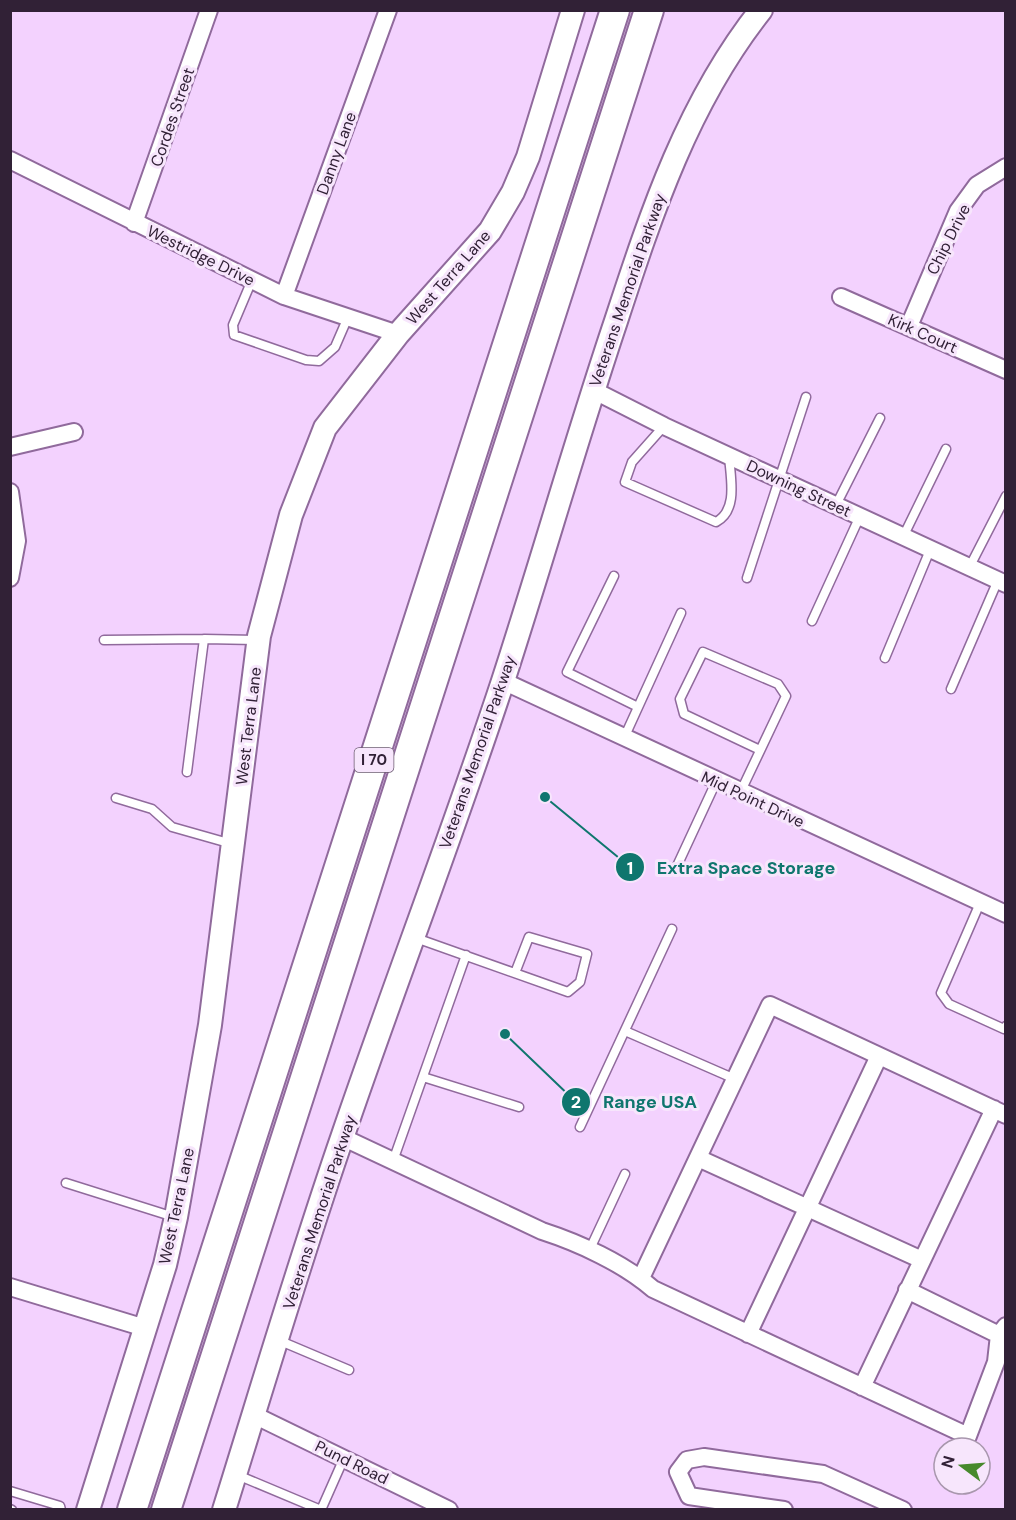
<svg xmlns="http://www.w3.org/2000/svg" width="1016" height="1520" font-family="'DM Sans',sans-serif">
	<rect width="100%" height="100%" fill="#f3d2fe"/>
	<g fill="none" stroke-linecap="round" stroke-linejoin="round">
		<g stroke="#906a9c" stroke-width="11">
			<path id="lane" d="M252,280L233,325L234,335L306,360L319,361L335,347L348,317
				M664,426L632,462L625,482L716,522C739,510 730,476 729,455
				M836,505L880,418
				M903,537L946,449
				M969,568L1006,496
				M614,576L567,672L638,707
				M747,578L806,397
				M812,621L860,516
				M104,640L204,639
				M885,658L930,550
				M951,689L998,580
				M624,738L681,613
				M187,772L204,639L258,640
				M740,793L786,696L778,684L703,652L680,699L684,714L760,750
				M116,798L152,809L172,827L232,844
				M677,866L716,782
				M980,903L941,993L949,1004L1004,1029L1006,1026
				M413,937L568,992L580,982L587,954L529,937L515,973
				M625,1031L735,1079
				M423,1077L519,1107
				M580,1127L672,929
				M393,1161L466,955
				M66,1183L174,1217
				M589,1251L625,1174
				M278,1340L349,1370
				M235,1474L321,1510
				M10,1491L60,1506L61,1510
				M10,1509L12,1510
				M321,1510L344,1458"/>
		</g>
		<g stroke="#906a9c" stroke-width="20">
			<path id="street" d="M10,160L284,296L398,334
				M134,223L209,10
				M284,296L388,10
				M841,297L1006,370
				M909,326L958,211L977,185L1006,167
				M593,390L664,426L1006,584
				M10,447L74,432
				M10,492L17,541L10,578
				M503,681L1006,914
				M342,1137L542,1231C579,1243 623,1263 653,1289L968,1436L996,1362L999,1335L1006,1326
				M698,1158L922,1260
				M641,1278L770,1005L1006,1115
				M10,1287L145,1328
				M907,1290L999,1335
				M748,1334L879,1056
				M862,1387L994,1109
				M254,1415L449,1510
				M784,1510L689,1496L678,1472L687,1460L704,1457L823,1474L903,1510"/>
		</g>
		<g stroke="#906a9c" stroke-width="26">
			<path id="secondary" d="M88,1510L165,1265L176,1217L210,1025L259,636L291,515L325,428L398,334L490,231L513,192L528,157L573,10
				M224,1510C263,1385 300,1259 343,1135C395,983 453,833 503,681C542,561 576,440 616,321C652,211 688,102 761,10"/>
		</g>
		<g stroke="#906a9c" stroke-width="32">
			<path id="highway" d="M132,1510L615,10
				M166,1510L649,10"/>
		</g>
		<use href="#lane" stroke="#fff" stroke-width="8"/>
		<use href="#street" stroke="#fff" stroke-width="16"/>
		<use href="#secondary" stroke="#fff" stroke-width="22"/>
		<use href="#highway" stroke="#fff" stroke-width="28"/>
	</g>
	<g text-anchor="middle" stroke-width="6" stroke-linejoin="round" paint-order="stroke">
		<rect fill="#f7e6fc" stroke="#6c5c71" stroke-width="1.5" x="354.5" y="748" width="39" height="24" rx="4.5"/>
		<g font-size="15" font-weight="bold" fill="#312136">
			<text x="374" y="765">I 70</text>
		</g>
		<g font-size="16" fill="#312136" stroke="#f7e6fc">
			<text transform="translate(172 117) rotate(-71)" y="6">Cordes Street</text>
			<text transform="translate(336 153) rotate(-70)" y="6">Danny Lane</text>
			<text transform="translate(948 239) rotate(-63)" y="6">Chip Drive</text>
			<text transform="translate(201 255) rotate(26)" y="6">Westridge Drive</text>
			<text transform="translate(448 277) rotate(-49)" y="6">West Terra Lane</text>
			<text transform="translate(627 290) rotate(-71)" y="6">Veterans Memorial Parkway</text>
			<text transform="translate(923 333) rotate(24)" y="6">Kirk Court</text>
			<text transform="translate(799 488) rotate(25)" y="6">Downing Street</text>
			<text transform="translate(248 726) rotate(-83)" y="6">West Terra Lane</text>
			<text transform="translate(477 752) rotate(-71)" y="6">Veterans Memorial Parkway</text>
			<text transform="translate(753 799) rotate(25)" y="6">Mid Point Drive</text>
			<text transform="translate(176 1206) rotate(-78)" y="6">West Terra Lane</text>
			<text transform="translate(319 1212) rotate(-72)" y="6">Veterans Memorial Parkway</text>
			<text transform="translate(352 1462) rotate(26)" y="6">Pund Road</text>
		</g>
	</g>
	<path fill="none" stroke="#0f766e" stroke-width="2" d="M545 797L630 867M505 1034L576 1102"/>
	<g fill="#0f766e" stroke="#f7e6fc" stroke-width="2">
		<circle cx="545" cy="797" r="6"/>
		<circle cx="505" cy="1034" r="6"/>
		<circle cx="630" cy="867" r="15"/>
		<circle cx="576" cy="1102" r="15"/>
	</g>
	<g font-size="18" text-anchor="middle" font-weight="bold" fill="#fff">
		<text x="630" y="874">1</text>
		<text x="576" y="1108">2</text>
	</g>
	<g font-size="18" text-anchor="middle" font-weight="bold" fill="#0f766e" stroke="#f7e6fc" stroke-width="6" stroke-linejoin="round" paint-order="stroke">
		<text x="746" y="874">Extra Space Storage</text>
		<text x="650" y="1108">Range USA</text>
	</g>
	<rect width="1016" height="1520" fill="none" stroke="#312136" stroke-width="24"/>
	<g transform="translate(962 1466) rotate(286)"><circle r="28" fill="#f7e6fc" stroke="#a897ad" stroke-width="1.5"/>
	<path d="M0-4.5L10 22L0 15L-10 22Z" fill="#47892c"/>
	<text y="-9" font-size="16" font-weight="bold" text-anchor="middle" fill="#312136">N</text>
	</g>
</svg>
